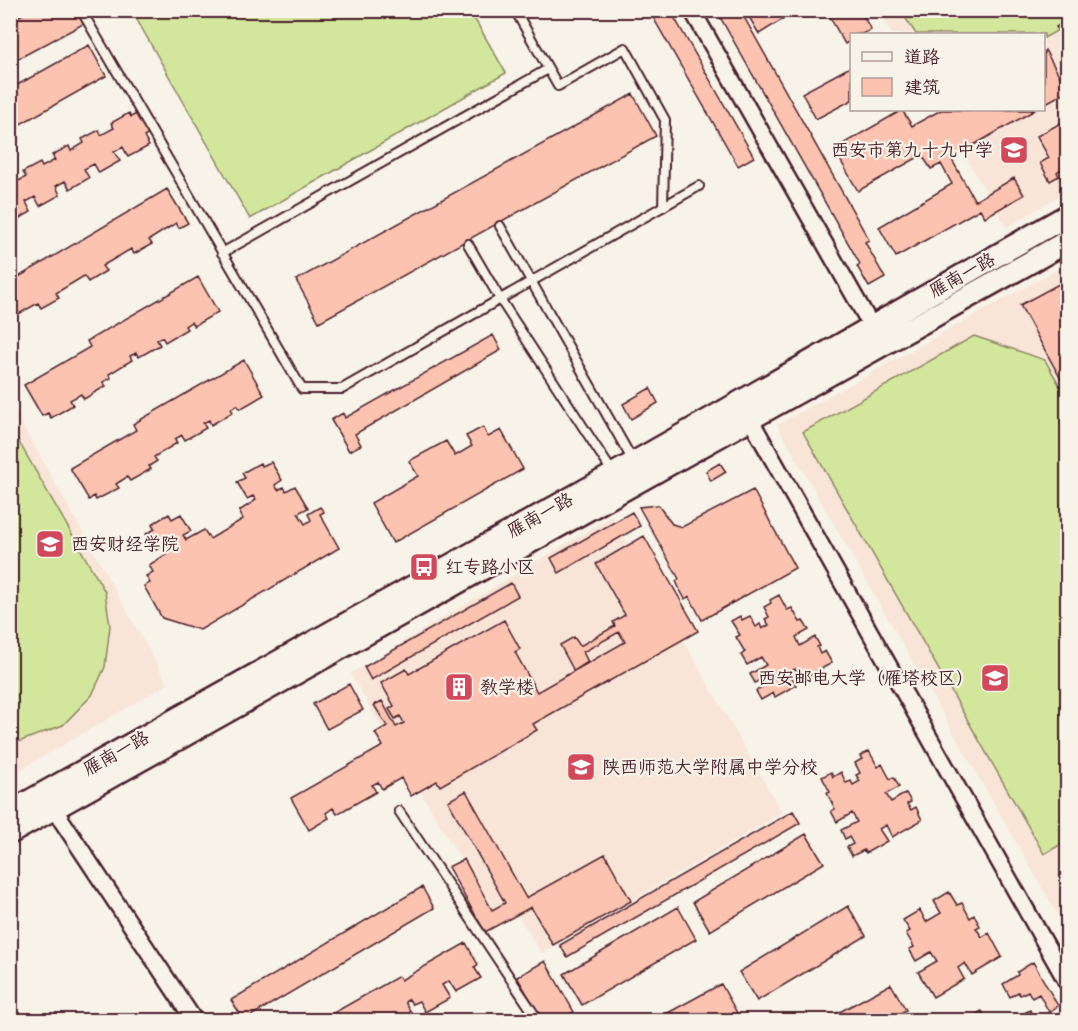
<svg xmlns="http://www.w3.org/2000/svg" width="1078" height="1031" font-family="Kalam,'LXGW WenKai TC',sans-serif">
	<rect width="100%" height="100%" fill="#f7f3e8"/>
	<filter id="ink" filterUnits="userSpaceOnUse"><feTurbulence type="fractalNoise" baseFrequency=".0167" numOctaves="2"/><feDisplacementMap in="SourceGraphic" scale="12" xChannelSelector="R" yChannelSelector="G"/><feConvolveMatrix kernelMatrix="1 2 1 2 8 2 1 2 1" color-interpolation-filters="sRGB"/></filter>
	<g filter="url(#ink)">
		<path fill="#f8e5d8" d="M877,11H1067V191L1007,227L937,110H1044V34H892Z
			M1067,264V931L777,425Z
			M10,403L168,684L11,775H10Z
			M612,516L782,813L541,953L511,903L493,913L350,674Z"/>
		<path fill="#d2e79c" stroke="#8e8364" stroke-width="1.5" d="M132,11H470L506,73L250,219Z
			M901,11H1064L1067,17V25L1044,38V34H916Z
			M974,336L1045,360L1067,398V841L1044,854L803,432Z
			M11,428L105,592L110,626L105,667L92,695L63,725L21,741L11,742Z"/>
		<path fill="#fcc3b1" stroke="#4a1f2b" stroke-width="1.5" d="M30,10H81L87,22L10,63V21Z
			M668,10H670L754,157L738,166L654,19Z
			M716,10H740L869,240L865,242L885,278L869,287L857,266L860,264Z
			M745,10H798L759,34Z
			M826,10H860L871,30L862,34H852V40L845,44Z
			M1068,20V47L1056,27Z
			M89,45L106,76L10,130V89Z
			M1045,50L1068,91L1044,104V51Z
			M852,66V100L816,119L802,93Z
			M633,94L656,136L319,322L296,280Z
			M902,110L912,126L941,110H1035L951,158L975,201L1014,178L1024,195L985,217L980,209L896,257L879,227L952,184L941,164L931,169L922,155L858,191L834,149Z
			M129,113L131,117L138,113L149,134L144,137L149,146L128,157L123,147L114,152L120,161L99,173L94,164L84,169L89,178L70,189L65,181L56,186L60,195L40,206L35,197L26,202L31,212L11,223L10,180L13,184L26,177L23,172L40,163L42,167L55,160L52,155L69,146L71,151L84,143L82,139L99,130L101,135L114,128L111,123Z
			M1068,119V165L1057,172L1059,176L1050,181L1040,163L1049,158L1037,136Z
			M167,189L188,223L179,228L176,223L149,240L152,244L134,254L131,249L102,266L106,271L88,282L84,276L56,293L59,298L41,308L38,303L10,319V282Z
			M198,277L218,312L194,326L191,322L185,326L187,329L165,342L162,337L157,340L160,345L139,357L136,353L130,356L132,360L109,374L111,378L103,382L106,386L84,399L81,394L70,400L73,405L51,418L48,413L42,416L24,385L90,347L87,341Z
			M1068,279V389L1067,390L1020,305Z
			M493,335L501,350L355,434L361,445L349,451L331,420L343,413L345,418Z
			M244,360L264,395L240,409L237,405L231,409L233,412L211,425L209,420L203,423L206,428L185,440L182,435L175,439L177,443L154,457L157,461L149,466L151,469L130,481L127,477L116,484L119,488L96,500L94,496L89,500L70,468L136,430L133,424Z
			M650,388L658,403L631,419L623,404Z
			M483,427L488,437L501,430L523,469L393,543L371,503L418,476L409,461L446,441L455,456L472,446L466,436Z
			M271,462L282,480L275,485L278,490L284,487L286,491L295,486L308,508L298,513L305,524L311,520L308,514L320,507L324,512L320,514L339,548L200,630L162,618L144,586L150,583L146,576L153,572L149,565L167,554L163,546L156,550L146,534L155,529L152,524L169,514L172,519L181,514L191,531L183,535L186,540L204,530L210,539L243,519L239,511L256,500L253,496L247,499L237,482L245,478L242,473L260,463L262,466Z
			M720,463L726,472L711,481L706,471Z
			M753,490L795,568L702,620L689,596L685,599L680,590L676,581L679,579L639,507L658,505L672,524L682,527Z
			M632,512L640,526L559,573L551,558Z
			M644,536L698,631L533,724L537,730L440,786L437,781L411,796L401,778L382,789L378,782L372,785L376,792L337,814L333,808L326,813L329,818L309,830L291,798L383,746L375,733L387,726L374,705L382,701L396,727L404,723L400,716L395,719L389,709L394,706L381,683L406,669L409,674L504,620L520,649L515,652L537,692L625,642L619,632L583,652L588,662L574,671L560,645L574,637L580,646L615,626L613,622L625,615L596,564Z
			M511,583L518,596L371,680L364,667Z
			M779,595L787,610L792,608L800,622L803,621L809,630L796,637L800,646L815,637L820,646L817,647L820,654L825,651L832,663L801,680L795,669L789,672L796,685L775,697L773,693L761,700L756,691L762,687L759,680L755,683L750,674L766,665L761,657L747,665L741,655L745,652L736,637L740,635L731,621L740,616L742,620L750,616L756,627L760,624L762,629L769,625L765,619L769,617L764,607L771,603L770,600Z
			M349,684L363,710L327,729L313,704Z
			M869,751L878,767L882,764L890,779L894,777L899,787L886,794L891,802L906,793L911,802L907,804L911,810L916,807L922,820L892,837L886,825L879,829L887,841L866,853L864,850L852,856L847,847L853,844L849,837L845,839L841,830L857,822L852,813L837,822L831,811L835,809L827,793L830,792L822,777L831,772L833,777L841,772L846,783L851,781L853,785L860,781L856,775L860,773L855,763L862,759L860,756Z
			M466,791L526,898L605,854L631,901L553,945L531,907L485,932L448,867L464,859L492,910L505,903L448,801Z
			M793,811L800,823L567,957L560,945Z
			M806,834L824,863L710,931L693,902Z
			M422,887L434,908L244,1020L231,1000Z
			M949,892L957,905L962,903L970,918L974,915L980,926L976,928L982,937L989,933L1002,957L972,975L965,963L958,968L964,979L933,997L918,972L937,961L931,952L916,961L909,949L914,947L906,933L910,931L903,920L920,910L926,922L941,913L934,901Z
			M848,906L866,936L757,1001L739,972Z
			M678,907L696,939L582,1005L564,974Z
			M466,943L478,965L474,967L481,978L456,992L449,981L442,985L450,998L425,1012L419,1001L412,1004L409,999L405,1002L412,1014L400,1020L398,1017L392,1020H378L377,1018L373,1020H321L399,976L401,980Z
			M1068,947V982L1052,956Z
			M545,961L574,1012L559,1020H542L517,977Z
			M1033,962L1058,1006L1049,1012L1039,994L1032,998L1028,991L1020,995L1018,992L1010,997L1003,984L1018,975L1017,972Z
			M721,984L737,1013L723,1020H655Z
			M891,984L906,1010L887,1020H825Z
			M1030,1010L1035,1020H1011Z
			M982,1011L987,1020H965Z"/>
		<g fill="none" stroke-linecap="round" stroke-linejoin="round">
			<g stroke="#4a1f2b" stroke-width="12">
				<path id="service" d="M81,10L302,389H342L699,186
					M515,10L558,86L625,48L665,120L663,207
					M500,226L633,461
					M468,244L500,299L613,473
					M222,253L548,69
					M399,811L538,1020"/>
			</g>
			<g stroke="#4a1f2b" stroke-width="20">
				<path id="minor" d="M692,10L876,334
					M750,419L1068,984
					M54,809L194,1020"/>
			</g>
			<g stroke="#4a1f2b" stroke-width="26">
				<path id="secondary" d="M10,812L614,474L1068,215
					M10,833L1068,241"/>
			</g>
			<use href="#service" stroke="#f7f3e8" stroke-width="8"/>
			<use href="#minor" stroke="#f7f3e8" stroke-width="15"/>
			<use href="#secondary" stroke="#f7f3e8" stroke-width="21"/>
		</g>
	</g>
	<defs>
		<g id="school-square" transform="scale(1.5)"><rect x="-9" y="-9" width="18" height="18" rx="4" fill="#d1495b" stroke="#f7f3e8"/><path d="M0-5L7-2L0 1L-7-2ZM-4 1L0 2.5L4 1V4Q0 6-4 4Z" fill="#fff"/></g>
		<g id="university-square" transform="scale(1.5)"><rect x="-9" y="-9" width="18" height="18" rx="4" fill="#d1495b" stroke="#f7f3e8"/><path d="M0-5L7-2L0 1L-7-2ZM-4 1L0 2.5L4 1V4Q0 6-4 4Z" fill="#fff"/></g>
		<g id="bus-square" transform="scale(1.5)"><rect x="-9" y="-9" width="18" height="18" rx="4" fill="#d1495b" stroke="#f7f3e8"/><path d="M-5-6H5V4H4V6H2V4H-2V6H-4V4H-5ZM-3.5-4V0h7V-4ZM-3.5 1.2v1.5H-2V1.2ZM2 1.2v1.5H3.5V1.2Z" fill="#fff"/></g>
		<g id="building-square" transform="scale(1.5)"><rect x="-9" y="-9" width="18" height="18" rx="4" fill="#d1495b" stroke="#f7f3e8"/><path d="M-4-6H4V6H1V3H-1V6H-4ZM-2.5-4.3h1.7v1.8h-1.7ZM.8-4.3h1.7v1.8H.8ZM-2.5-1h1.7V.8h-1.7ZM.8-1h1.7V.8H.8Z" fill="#fff"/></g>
	</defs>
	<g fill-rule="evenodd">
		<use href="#school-square" x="1014" y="150"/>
		<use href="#university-square" x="50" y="544"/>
		<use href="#bus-square" x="424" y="567"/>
		<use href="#university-square" x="995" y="678"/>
		<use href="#building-square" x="459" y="687"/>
		<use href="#school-square" x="581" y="767"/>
	</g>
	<g text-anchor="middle" stroke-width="4.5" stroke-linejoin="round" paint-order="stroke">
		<g font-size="18" fill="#4a1f2b" stroke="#f7f3e8" text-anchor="start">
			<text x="993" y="156" text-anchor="end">西安市第九十九中学</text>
			<text x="71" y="550">西安财经学院</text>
			<text x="445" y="573">红专路小区</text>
			<text x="974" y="684" text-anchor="end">西安邮电大学（雁塔校区）</text>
			<text x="480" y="693">教学楼</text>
			<text x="602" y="773">陕西师范大学附属中学分校</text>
		</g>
		<g font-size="18" fill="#4a1f2b" stroke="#f7f3e8">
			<text transform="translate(962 275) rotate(-29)" y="6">雁南一路</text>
			<text transform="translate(540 515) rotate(-29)" y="6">雁南一路</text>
			<text transform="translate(116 753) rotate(-29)" y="6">雁南一路</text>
		</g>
	</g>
	<rect width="1078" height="1031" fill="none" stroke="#f7f3e8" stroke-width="36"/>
	<rect x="18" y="18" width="1042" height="995" fill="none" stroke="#4a1f2b" stroke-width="2" filter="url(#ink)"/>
	<rect x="850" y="33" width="195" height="78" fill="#f7f3e8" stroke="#b29e9c" stroke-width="1.5"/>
	<rect x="862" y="52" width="30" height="9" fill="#f7f3e8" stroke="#b29e9c" stroke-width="1.5"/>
	<text x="904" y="63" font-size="18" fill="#4a1f2b">道路</text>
	<rect x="862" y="78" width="30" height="18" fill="#fcc3b1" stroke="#b29e9c" stroke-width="1.5"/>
	<text x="904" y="93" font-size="18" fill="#4a1f2b">建筑</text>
</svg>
